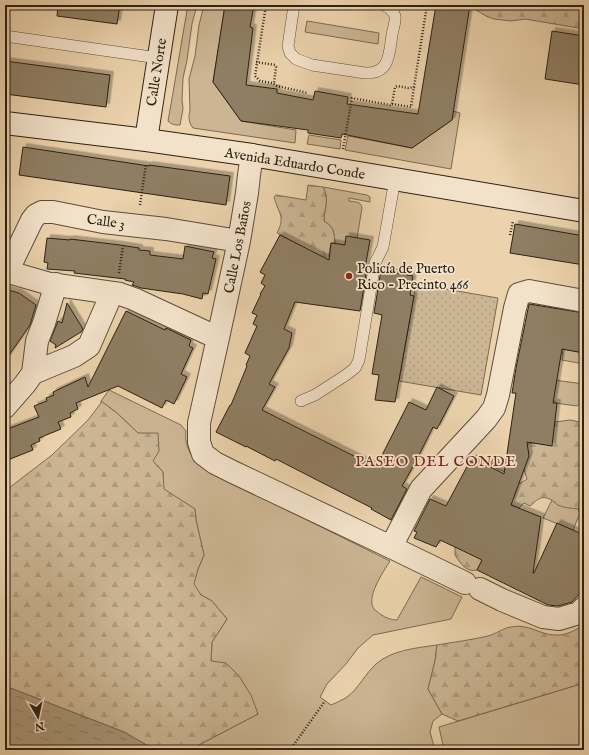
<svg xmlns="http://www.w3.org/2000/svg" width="589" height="755" font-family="'IM FELL English',serif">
	<defs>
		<pattern id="forest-firs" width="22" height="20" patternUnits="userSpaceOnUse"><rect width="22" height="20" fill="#cbb593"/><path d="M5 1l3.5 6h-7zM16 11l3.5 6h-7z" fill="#ae9b7e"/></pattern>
		<pattern id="park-dots" width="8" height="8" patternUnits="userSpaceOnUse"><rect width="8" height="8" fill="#cbb593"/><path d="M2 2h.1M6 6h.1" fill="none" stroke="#ae9b7e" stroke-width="1.8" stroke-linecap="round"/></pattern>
		<pattern id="water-ripples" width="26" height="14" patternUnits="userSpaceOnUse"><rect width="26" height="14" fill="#aa9679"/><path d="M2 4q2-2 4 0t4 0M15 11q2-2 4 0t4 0" fill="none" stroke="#8b7a62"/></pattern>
		<filter id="shadow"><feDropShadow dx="3.5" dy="-3.5" stdDeviation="0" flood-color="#0004"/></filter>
	</defs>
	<rect width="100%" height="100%" fill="#ecd3ad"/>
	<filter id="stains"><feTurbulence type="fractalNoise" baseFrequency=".005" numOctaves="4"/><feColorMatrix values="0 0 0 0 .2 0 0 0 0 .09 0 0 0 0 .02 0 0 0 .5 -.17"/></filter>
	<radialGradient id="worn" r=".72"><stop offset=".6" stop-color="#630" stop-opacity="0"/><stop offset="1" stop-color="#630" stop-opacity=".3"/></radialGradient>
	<path fill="#cbb593" stroke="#7b6b53" d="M188,5H197L192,24L187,60L183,78L182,100L183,109L180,125C175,125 172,125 168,121C175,83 181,44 188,5Z
		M204,5H225L213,82L241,121L296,130L295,143L193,128C189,123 188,117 190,111L189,79L195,56L199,25Z
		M307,21L379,33L378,44L305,32Z
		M453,111L460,113L451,169L345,150L348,136L412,148L452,120Z
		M309,135L341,140L340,149L307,144Z
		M323,187L367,195L370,197V202L349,198V201C355,202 361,201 362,208L357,238L346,237L345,245L335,243C334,232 334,227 324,221C324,208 330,200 323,187Z
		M563,349L584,353V364L562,360Z
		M554,380L584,384V403H580L577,406L555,403V401L553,400Z
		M109,390L181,425L186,431C184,447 193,462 206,470L390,561C384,571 364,599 375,610C376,611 378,612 380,614C386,618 391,620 397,620L421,577L462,597L451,619L373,635L358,648L346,664L327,684L320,697L331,705C336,703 342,700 347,697C359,688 365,674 376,664C392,650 416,648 437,645L435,661L428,689L442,714L433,721L430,732L435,750H193V748L258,714L226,664L211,661L212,642L227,619L212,601L201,595L193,584L198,569L204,555L196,520L195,509L163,489V472L153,461L138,433L117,413L101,401Z
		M476,455L488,458L490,462H491L493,459L499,460L498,462L508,466L505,472L473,458Z
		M552,500C560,506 568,507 578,509L580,513L573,530L543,518Z
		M584,683V750H444L439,727Z"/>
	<path fill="url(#forest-firs)" stroke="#7b6b53" d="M476,5H584V29L525,19L511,21L494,19L486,16L476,10Z
		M308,185L323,187C330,200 324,208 324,221C334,227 334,232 335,243H331L329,254L331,284L294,263L303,247L277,233C286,216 278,213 274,197L276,195L306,200Z
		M101,401L117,413L138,433H158L159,451L153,461L163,472L164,489L195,509L196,520L204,555L198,569L194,584L201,595L212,601L227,619L212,642L211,661L226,663L239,676L251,695L258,714L193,748V750H177L174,747L166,750H159L150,747L124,732L5,686V491L52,455L88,420L101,403Z
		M570,420L580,422L584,421V502L578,509C571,508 564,508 558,505C555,503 556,503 553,501C542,494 538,499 530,506L524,503L519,508L512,505L508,511L519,483H521L527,479L522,463L528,444L532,443L535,436L555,422Z
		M501,523L477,570C467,573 460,563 455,555V547L462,550Z
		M584,625V683L458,721L442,714L428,689L435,661L437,645C454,642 471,640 488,636C496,634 503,628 511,627C528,623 540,635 555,635C566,636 575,630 584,625Z"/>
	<path fill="url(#park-dots)" stroke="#7b6b53" d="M416,284L498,298L481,395L399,381Z"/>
	<path fill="url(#water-ripples)" stroke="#776750" d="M5,686L124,732L150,747L159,750H5Z"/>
	<path fill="#8f7e63" stroke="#2b2113" filter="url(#shadow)" d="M58,5H120L117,24L57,16Z
		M225,5H254L250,27L253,28L246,85L277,89V93L313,100L315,91L348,97L347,104L418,114L436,5H470L452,120L412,148L342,134L341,138L308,133V130L241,121L213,82Z
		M552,31L584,36V85L545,79Z
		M5,61L110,75L106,107L5,94Z
		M23,147L149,166V165L230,176L226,205L19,175Z
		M515,224L584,236V265L510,253Z
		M280,235L329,260L331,243L345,245L346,236L370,240L365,268H367L360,311L295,302L284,329L292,333L289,348L269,384L275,387L262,410L376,467L409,402L426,410L437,387L454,396L437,429L433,427L415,463L402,486L407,489L391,520L371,509L372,508L315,479L276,459L275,461L246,446V447L216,432L230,405H231L247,366L246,365L250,356L245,353L257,326L253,324L257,315L252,313L261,294H260L265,286L261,283L265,275L260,272Z
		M47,238L70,240V239L120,245L139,248V250L150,251V255L183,259L185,246L214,252L212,258L216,259L208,294L203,293L202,299L183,294L141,288L132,285L134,282L125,280V279L74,273L75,271L47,269L48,263L44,262Z
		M381,270L413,276L410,295L414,296L395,402L375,400L379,375L372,374L382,315L374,313Z
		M5,289L19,293L36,305L30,325L5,361Z
		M67,303L83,329L81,332L55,348L56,345L50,341L58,321L62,323Z
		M529,304L584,313V353L562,349L553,403H557L552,446L527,442L529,456L511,505L541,517L533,573H534L557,523L584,535V589L572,602L558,606L548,605L477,570L482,560L455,547L440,540L436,547L414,538L417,532L414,531L430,499L446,506L470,461L474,463L475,459L504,474L516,393H512L516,368Z
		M126,311L165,330L166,328L191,340L189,346L193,348L181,374L187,377L174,404L166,400L162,408L118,386L76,403L78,409L70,413L71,417L58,422L61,429L39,438L40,441L31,445L33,450L5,461V430L39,417L34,406L47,401L46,398L54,395L53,392L85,377L88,387Z"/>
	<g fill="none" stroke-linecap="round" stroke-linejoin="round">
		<g stroke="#5b4e3a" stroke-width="12">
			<path id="lane" d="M294,5L288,46L290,53L296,59L312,65L365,73C390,74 389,54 392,35C393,29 396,21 395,16C393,11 388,7 384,5
				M5,36L158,58
				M301,401L315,395L346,375L355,368L359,360L375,263L383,247L395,179"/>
		</g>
		<g stroke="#5b4e3a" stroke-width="24">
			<path id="street" d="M252,155L249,175L247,193L239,241L218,338L199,423V442L203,454L215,463L233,472L391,547L465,583
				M5,271L50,284L120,294L134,299L218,338
				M7,272L32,220L36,215L42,212H53L103,222L166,229L239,241
				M33,373L37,341L44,323L56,284
				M5,407L25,384L33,373L74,356L89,346L112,293
				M391,547L421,489L486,419L494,408L498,395L515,308L519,294L529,291L584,301
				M480,589L502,600L543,617L559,619L579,613L584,608"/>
		</g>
		<g stroke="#2b2113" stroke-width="24">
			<path id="secondary" d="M5,123L146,140L252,155L584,211
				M146,140L167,5"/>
		</g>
		<path stroke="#2b2113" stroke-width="2.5" stroke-dasharray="1 2" stroke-linecap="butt" d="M266,5L255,76L260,81L272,83L277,86L308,93
			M256,62L275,65L276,67L274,83
			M392,104L411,107L414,87
			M343,149L352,98L390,105L392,104L395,87L397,86L408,88L414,87L427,5
			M140,205L146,164
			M510,235L513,221
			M119,273L123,246
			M290,750L325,701"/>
		<use href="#lane" stroke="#f3e2ca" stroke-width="11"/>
		<use href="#street" stroke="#f3e2ca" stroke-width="22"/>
		<use href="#secondary" stroke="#f3e2ca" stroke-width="22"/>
	</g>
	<circle fill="#8f2418" stroke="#f3e2ca" stroke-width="1.5" cx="349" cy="276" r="4"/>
	<g text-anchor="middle" stroke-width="3.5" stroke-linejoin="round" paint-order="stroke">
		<g font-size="14" fill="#2b2113" stroke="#f3e2ca">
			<text transform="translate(156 72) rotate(-81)" y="5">Calle Norte</text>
			<text transform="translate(295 163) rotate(9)" y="5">Avenida Eduardo Conde</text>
			<text transform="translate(106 221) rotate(8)" y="5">Calle 3</text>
			<text transform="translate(237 247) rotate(-79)" y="5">Calle Los Baños</text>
		</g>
		<g font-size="14" fill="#2b2113" stroke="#f3e2ca" text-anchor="start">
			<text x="357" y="273">Policía de Puerto<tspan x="357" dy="16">Rico - Precinto 466</tspan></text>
		</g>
		<g font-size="15" letter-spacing="1" fill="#7a1f14" stroke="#f3e2ca">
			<text x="436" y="466">PASEO DEL CONDE</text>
		</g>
	</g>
	<rect width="589" height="755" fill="none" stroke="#ecd3ad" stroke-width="20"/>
	<rect x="6" y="6" width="577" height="743" fill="none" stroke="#2b2113" stroke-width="2"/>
	<rect x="10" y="10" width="569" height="735" fill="none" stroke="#2b2113"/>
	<g transform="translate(38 717) rotate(171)" stroke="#f3e2ca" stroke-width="3" paint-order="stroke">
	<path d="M0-3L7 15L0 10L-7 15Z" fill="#2b2113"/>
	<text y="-6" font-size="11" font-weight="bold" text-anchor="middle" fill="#2b2113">N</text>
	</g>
	<rect width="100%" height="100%" filter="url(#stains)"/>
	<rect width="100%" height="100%" fill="url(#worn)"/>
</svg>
